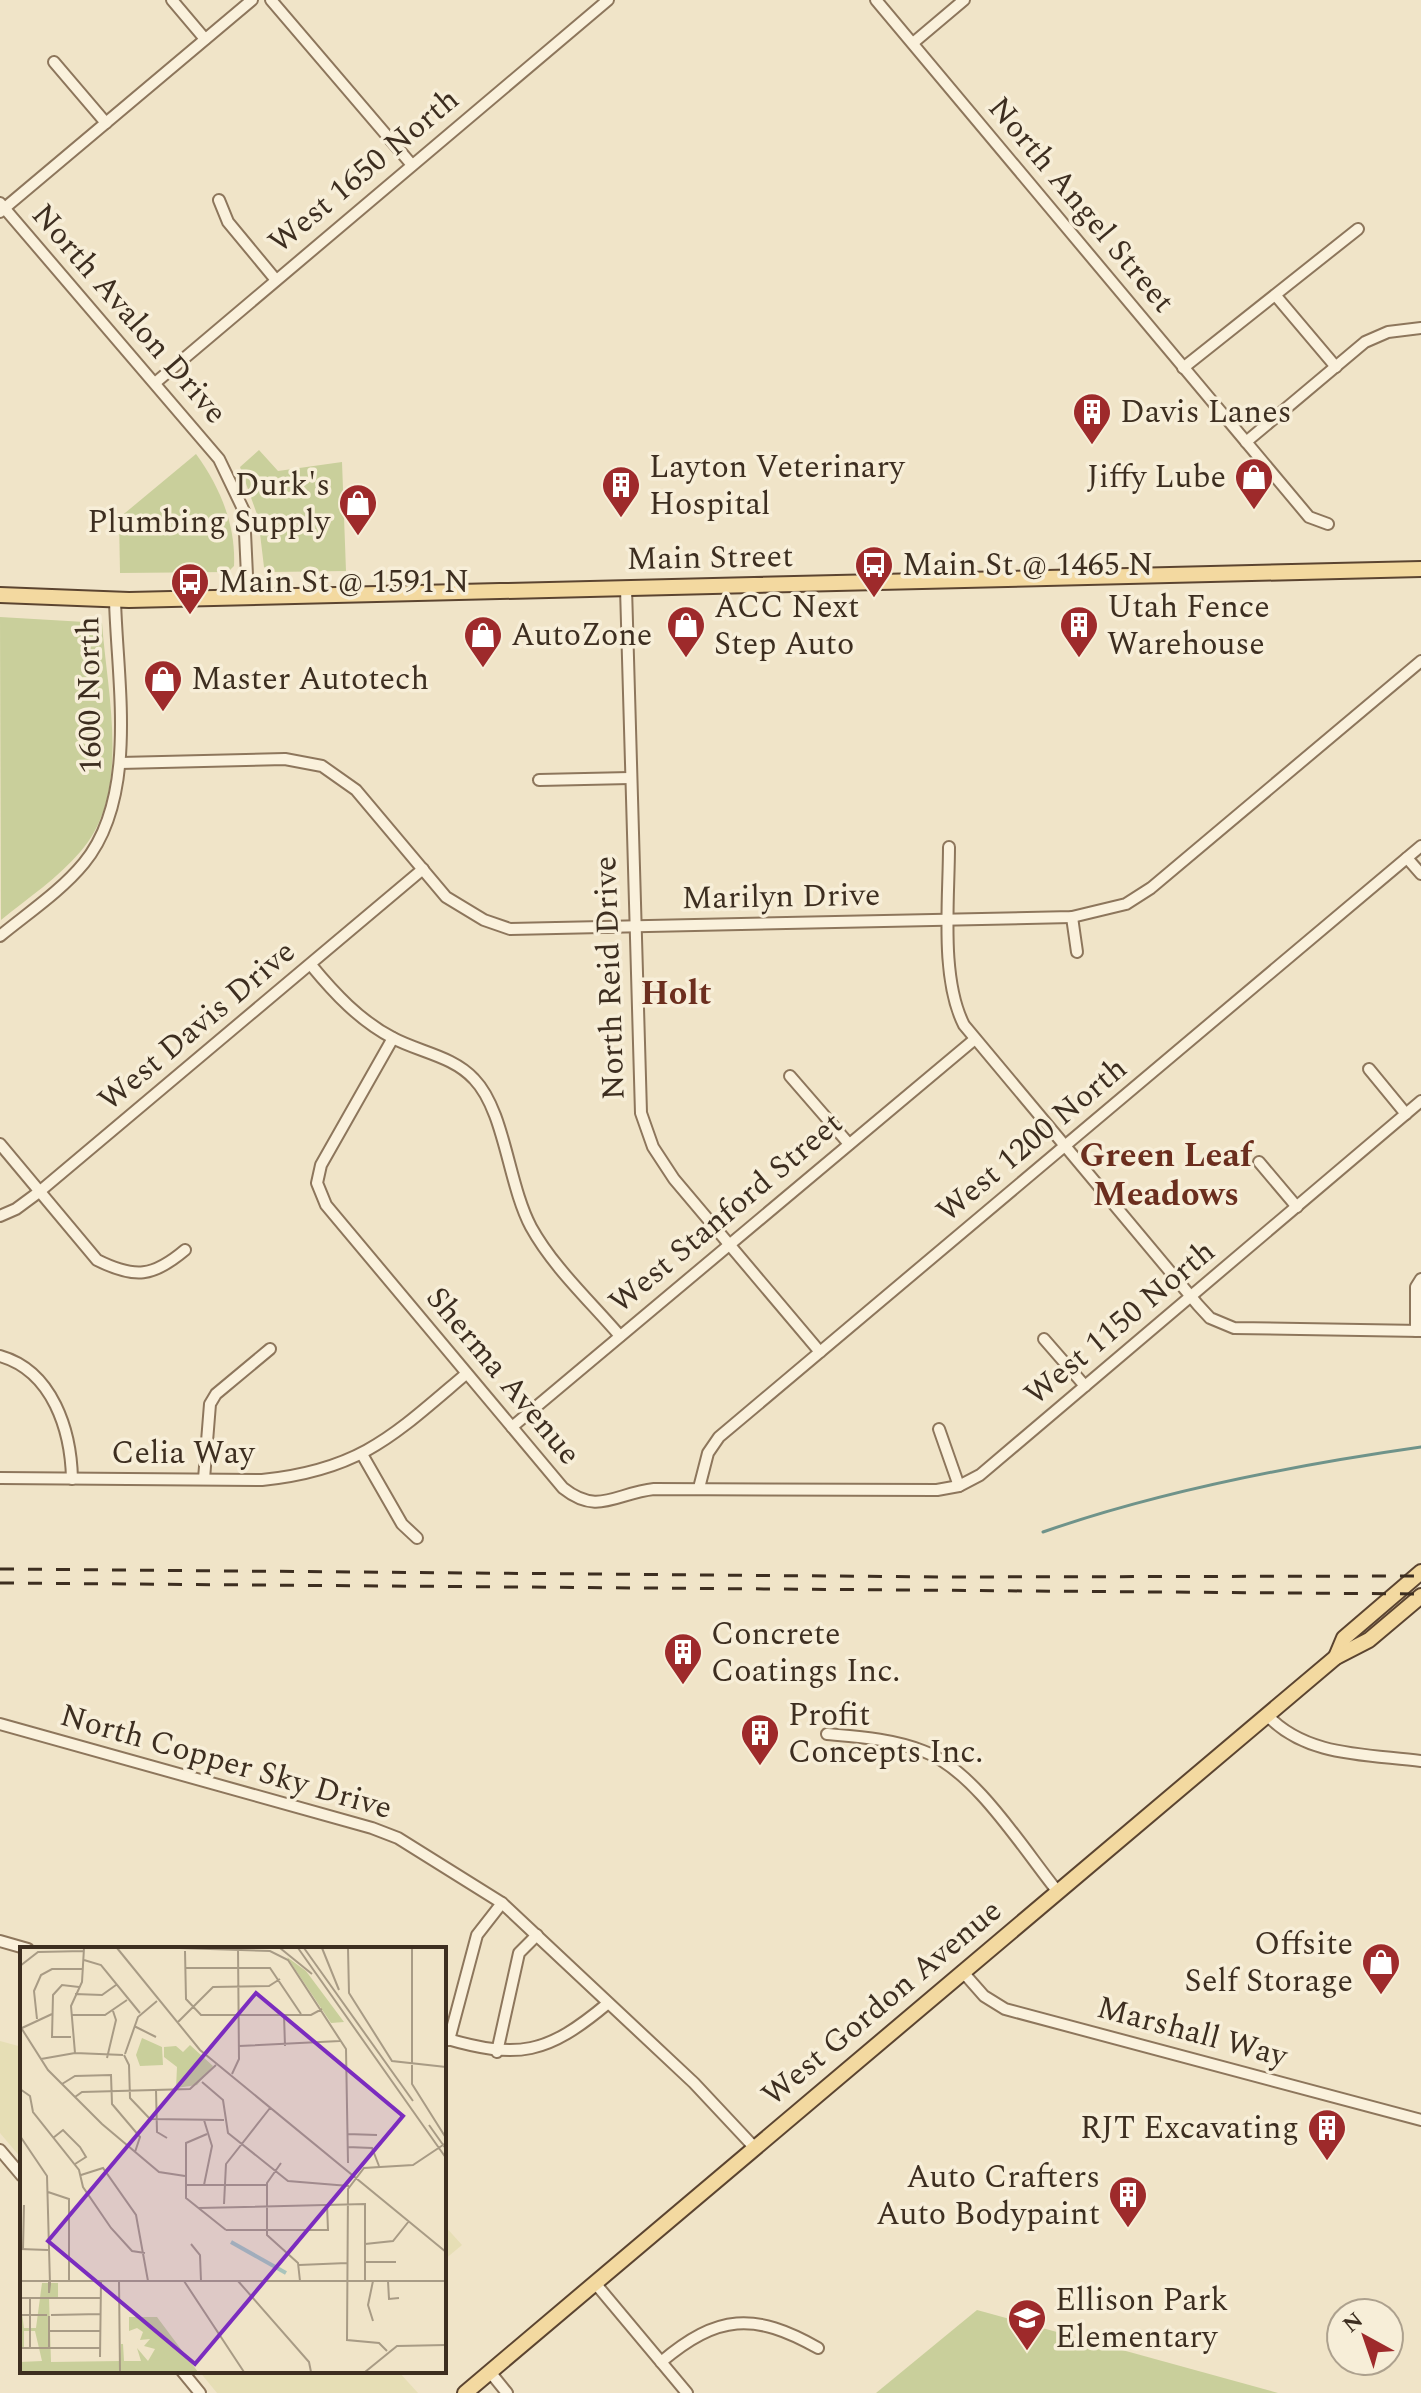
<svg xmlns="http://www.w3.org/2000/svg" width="1421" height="2393" font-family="Spectral,serif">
	<rect width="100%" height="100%" fill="#f0e4c8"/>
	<g fill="#e6deb5">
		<path d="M0,2041L22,2047V2159L0,2133Z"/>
		<path d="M444,2225L462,2245L444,2260Z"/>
		<path d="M199,2371H398L418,2393H217Z"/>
	</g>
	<g fill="#c9cf9b">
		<path d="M259,450L278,471L342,462L346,571L271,572L264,567L258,517L240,467Z"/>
		<path d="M196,454C220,487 236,525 234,566L228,572L120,573L119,518Z"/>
		<path d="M0,617L102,623C107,694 132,792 81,851C58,878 28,898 1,920Z"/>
		<path d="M977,2310L1278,2393H876Z"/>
	</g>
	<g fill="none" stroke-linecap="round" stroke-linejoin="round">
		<path stroke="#6f938a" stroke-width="3" d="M1043,1532C1163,1490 1295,1465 1421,1447"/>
		<g stroke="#8d765c" stroke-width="14">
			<g id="minor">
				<path d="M172,0L205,39"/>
				<path d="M271,0L412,165"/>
				<path d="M876,0L1309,517L1328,524"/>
				<path d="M913,43L964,0"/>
				<path d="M54,62L106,123"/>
				<path d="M219,200L228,222L276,280"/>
				<path d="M0,203L219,459L244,511L248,597"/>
				<path d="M0,212L252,0"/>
				<path d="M1276,296L1336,367"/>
				<path d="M1183,368L1358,229"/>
				<path d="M155,383L608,0"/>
				<path d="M1246,442L1365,342L1388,332L1421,328"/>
				<path d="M626,588L641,1113L653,1147L674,1179L820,1352"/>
				<path d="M120,763L285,759L322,766L356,790L446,897L484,920L510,929L1072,917L1126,904L1151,888L1421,661"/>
				<path d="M539,780L630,778"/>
				<path d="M949,847C949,900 940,978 964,1025L1198,1305L1210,1318L1234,1328L1421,1331"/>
				<path d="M1407,858L1421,874"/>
				<path d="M1072,917L1077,952"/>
				<path d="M0,936C28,913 61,891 84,863C139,796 117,681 115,600"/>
				<path d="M311,965C334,993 360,1021 393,1038C419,1052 453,1056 474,1079C505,1111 508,1184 531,1227C553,1267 590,1301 620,1336"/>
				<path d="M393,1038L321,1165L317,1183L326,1205L563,1488C598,1516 616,1493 654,1489L937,1490L959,1486L980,1475L1421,1101"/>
				<path d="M1369,1069L1406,1114"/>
				<path d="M790,1076L849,1144"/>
				<path d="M0,1144L97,1260C135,1279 153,1277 185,1250"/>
				<path d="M1259,1162L1297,1207"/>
				<path d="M0,1216L16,1209L39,1192L423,869"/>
				<path d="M1416,1331V1287L1421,1279"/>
				<path d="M1044,1339L1085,1386"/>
				<path d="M0,1356C53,1371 71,1431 72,1479"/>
				<path d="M512,1427L975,1039"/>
				<path d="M939,1429L959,1486"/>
				<path d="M363,1456L402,1524L417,1538"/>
				<path d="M0,1478L262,1480C361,1470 394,1435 466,1374"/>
				<path d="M204,1479L210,1404L216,1394L270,1349"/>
				<path d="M699,1488L708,1453L719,1437L1421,846"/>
				<path d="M1267,1715C1306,1757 1367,1754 1421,1761"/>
				<path d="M0,1724L372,1828L398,1838L502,1903L694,2083L754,2147"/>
				<path d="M827,1734C860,1737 892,1739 923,1751C975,1770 1023,1849 1058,1892"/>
				<path d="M0,1941L28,1949"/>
				<path d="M962,1971L984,1996L1005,2009L1421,2120"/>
				<path d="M444,2038C519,2060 547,2054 607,2004"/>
				<path d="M449,2040L477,1935L502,1903"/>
				<path d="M497,2052L519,1953L537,1935"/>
				<path d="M0,2150L22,2176"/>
				<path d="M595,2283L687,2393"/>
				<path d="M661,2362C718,2314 754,2312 818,2348"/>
				<path d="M182,2371L200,2393"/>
				<path d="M490,2372L507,2393"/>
			</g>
		</g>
		<g stroke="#5b4430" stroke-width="18">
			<g id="major">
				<path d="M0,595L129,600L1421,569"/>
				<path d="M1336,1657L1344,1638L1421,1572"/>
				<path d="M465,2393L1336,1657L1369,1640L1421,1596"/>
			</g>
		</g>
		<use href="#minor" stroke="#faf1dc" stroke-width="10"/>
		<use href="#major" stroke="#f3d9a0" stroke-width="14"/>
		<g stroke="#3d2e20" stroke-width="3" stroke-dasharray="14 14" stroke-linecap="butt">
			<path d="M0,1569L945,1577L1421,1576"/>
			<path d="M0,1583L1421,1594"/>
		</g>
	</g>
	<defs>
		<g id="building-pin" transform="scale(2)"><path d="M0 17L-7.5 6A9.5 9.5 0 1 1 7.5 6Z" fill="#9e2a2b" stroke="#f7eed8"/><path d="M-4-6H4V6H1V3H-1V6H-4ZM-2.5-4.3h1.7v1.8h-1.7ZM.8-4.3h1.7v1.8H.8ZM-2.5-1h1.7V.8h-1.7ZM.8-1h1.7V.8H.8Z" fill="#fff"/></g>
		<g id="shop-pin" transform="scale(2)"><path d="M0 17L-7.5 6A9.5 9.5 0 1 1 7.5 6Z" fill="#9e2a2b" stroke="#f7eed8"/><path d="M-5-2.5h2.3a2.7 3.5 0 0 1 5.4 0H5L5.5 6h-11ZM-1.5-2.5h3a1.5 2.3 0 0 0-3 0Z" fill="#fff"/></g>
		<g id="bus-pin" transform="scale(2)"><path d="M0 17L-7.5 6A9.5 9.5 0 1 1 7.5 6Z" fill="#9e2a2b" stroke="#f7eed8"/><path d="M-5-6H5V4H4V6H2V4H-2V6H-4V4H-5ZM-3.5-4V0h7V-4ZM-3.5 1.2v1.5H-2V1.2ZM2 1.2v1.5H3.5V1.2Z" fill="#fff"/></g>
		<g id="school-pin" transform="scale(2)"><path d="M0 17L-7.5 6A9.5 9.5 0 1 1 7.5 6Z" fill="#9e2a2b" stroke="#f7eed8"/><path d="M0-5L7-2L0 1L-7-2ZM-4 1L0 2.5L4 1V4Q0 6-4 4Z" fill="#fff"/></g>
	</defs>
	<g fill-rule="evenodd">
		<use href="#building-pin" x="1092" y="412"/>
		<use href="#shop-pin" x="1254" y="477"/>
		<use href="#building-pin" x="621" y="485"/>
		<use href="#shop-pin" x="358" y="503"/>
		<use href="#bus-pin" x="874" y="565"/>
		<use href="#bus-pin" x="190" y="582"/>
		<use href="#shop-pin" x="686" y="625"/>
		<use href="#building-pin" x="1079" y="625"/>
		<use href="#shop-pin" x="483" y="635"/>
		<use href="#shop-pin" x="163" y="679"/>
		<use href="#building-pin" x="683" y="1652"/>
		<use href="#building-pin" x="760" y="1733"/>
		<use href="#shop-pin" x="1381" y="1962"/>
		<use href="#building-pin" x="1327" y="2128"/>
		<use href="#building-pin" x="1128" y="2195"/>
		<use href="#school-pin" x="1027" y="2318"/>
	</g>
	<g text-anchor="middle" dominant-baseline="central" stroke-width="7" stroke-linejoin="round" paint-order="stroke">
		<g font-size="32" fill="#3d2e20" stroke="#f7eed8">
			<text transform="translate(364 171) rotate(-40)">West 1650 North</text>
			<text transform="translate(1081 205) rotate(50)">North Angel Street</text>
			<text transform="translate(129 314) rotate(49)">North Avalon Drive</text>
			<text transform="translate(710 558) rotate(-1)">Main Street</text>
			<text transform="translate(90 695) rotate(-91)">1600 North</text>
			<text transform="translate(781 897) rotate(-1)">Marilyn Drive</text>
			<text transform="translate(610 978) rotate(-92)">North Reid Drive</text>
			<text transform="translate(197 1026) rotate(-40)">West Davis Drive</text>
			<text transform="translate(1032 1140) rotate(-40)">West 1200 North</text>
			<text transform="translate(726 1213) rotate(-40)">West Stanford Street</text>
			<text transform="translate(1120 1323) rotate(-40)">West 1150 North</text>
			<text transform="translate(503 1376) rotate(50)">Sherma Avenue</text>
			<text x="183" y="1453">Celia Way</text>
			<text transform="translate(226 1762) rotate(16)">North Copper Sky Drive</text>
			<text transform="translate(882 2003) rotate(-40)">West Gordon Avenue</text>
			<text transform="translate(1192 2032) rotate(15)">Marshall Way</text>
		</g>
		<g font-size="32" fill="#3d2e20" stroke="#f7eed8" text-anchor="start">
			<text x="1120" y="412">Davis Lanes</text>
			<text x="649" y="467">Layton Veterinary<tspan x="649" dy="37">Hospital</tspan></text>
			<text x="1226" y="477" text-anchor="end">Jiffy Lube</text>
			<text x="330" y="485" text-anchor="end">Durk's<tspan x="330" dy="37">Plumbing Supply</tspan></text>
			<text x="902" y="565">Main St @ 1465 N</text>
			<text x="218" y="582">Main St @ 1591 N</text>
			<text x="714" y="607">ACC Next<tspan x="714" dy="37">Step Auto</tspan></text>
			<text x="1107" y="607">Utah Fence<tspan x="1107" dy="37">Warehouse</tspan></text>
			<text x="511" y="635">AutoZone</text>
			<text x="191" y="679">Master Autotech</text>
			<text x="711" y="1634">Concrete<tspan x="711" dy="37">Coatings Inc.</tspan></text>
			<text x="788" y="1715">Profit<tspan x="788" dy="37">Concepts Inc.</tspan></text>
			<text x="1353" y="1944" text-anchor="end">Offsite<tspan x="1353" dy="37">Self Storage</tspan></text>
			<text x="1299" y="2128" text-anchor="end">RJT Excavating</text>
			<text x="1100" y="2177" text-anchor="end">Auto Crafters<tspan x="1100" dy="37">Auto Bodypaint</tspan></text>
			<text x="1055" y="2300">Ellison Park<tspan x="1055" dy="37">Elementary</tspan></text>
		</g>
		<g font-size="34" font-weight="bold" fill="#6b2e1e" stroke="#f7eed8">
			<text x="676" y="994">Holt</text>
			<text x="1166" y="1156">Green Leaf<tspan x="1166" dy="39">Meadows</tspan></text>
		</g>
	</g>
	<g transform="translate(20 1947)">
		<rect width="426" height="426" fill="#f0e4c8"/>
		<path d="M267,10L286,24L324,75L311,76ZM122,91L142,100L143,118L120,119L116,108ZM170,98L193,119L177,138L156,141L157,120L144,110V100L156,99L163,105ZM22,336H38V350H29L31,415L100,414L101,397H103L104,414H121L117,401L128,414L135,402L124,399L130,392L120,393L123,385L117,381L109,384V370H137L178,425H0V415L22,414L15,384H4V400H0V352L4,381H16Z" fill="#c9cf9b"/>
		<path fill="none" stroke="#a9c4bc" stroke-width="4" d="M211,295L266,326"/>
		<path fill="none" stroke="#a89b85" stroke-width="2" d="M97,1L180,103L426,305M159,1L250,4L268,13L326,102L328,216M260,1L292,27M278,1L426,211M284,1L393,154M302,1L319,43M328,1L329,46L372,114L426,120M392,1V137L426,191M165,4L166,52L181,68H291L302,62M64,13L81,18L120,66M0,19L18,5L64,4M165,21H250L281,67M55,47L82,48L96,38M51,68H85L107,53M264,68L265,99M17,72L14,44L21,28L32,22H63M157,76L193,40L249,39L260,32M0,79L28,123L82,177L139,225L165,229M114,79L136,90M2,81L32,67M51,90H32L33,48L42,38L59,40M219,99L320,94M55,106L51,59L62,35L64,1M55,106L103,108M105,107L118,70L137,54M104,108L109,118L110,151L130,172L204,173M87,111L96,73L93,64M21,112L55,106M212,127L219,112L218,1M182,135L203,153L208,186L268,234L329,239M42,137L55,129L91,128L92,157L120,190L115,205M0,142L10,149L13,165L59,223L63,240L91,281L112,304L125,306M136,143L137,185L147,191M55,150L62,145L170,142L196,118M409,178L426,202M187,187L166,196V251L206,283M327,187L357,188M0,189L27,229L30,337L29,346V335M33,191L43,183L60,200L66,210L55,217M327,200L352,201L359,219M261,216L247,236V288L278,316L280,334M61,228L83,221L116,268L128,334M165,238H247M184,238L192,199L184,173M28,245L49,252V334M204,257L206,217L250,161M179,261L345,257V334M206,283H308L307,257M171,297L180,308L181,334M345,297L373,294L389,274M0,302L28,303M3,302L4,258M346,315H376M279,318L327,316M0,334H426M99,334L100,425M164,334L224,425M218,334L289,415L291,425M368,334L369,352L379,351M0,351H81M10,351V401M0,368H27M31,368L81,367M353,374L348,358L353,334M29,384H80M0,401H80M29,401V369M367,404L359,396L327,393L328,242L344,221L393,218L426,196M80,410L81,334M345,425L377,399L426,398"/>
		<path fill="#7b2cbf" fill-opacity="0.15" stroke="#7b2cbf" stroke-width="4" d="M236,46L383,169L175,417L28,294Z"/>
		<rect width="426" height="426" fill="none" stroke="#3d2e20" stroke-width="4"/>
	</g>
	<g transform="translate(1365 2337) rotate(320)"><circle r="38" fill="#f7eed8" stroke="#ada18e" stroke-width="2"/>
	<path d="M0-6L14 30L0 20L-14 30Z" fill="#9e2a2b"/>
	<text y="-12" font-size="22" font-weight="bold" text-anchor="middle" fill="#3d2e20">N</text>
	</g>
</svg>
